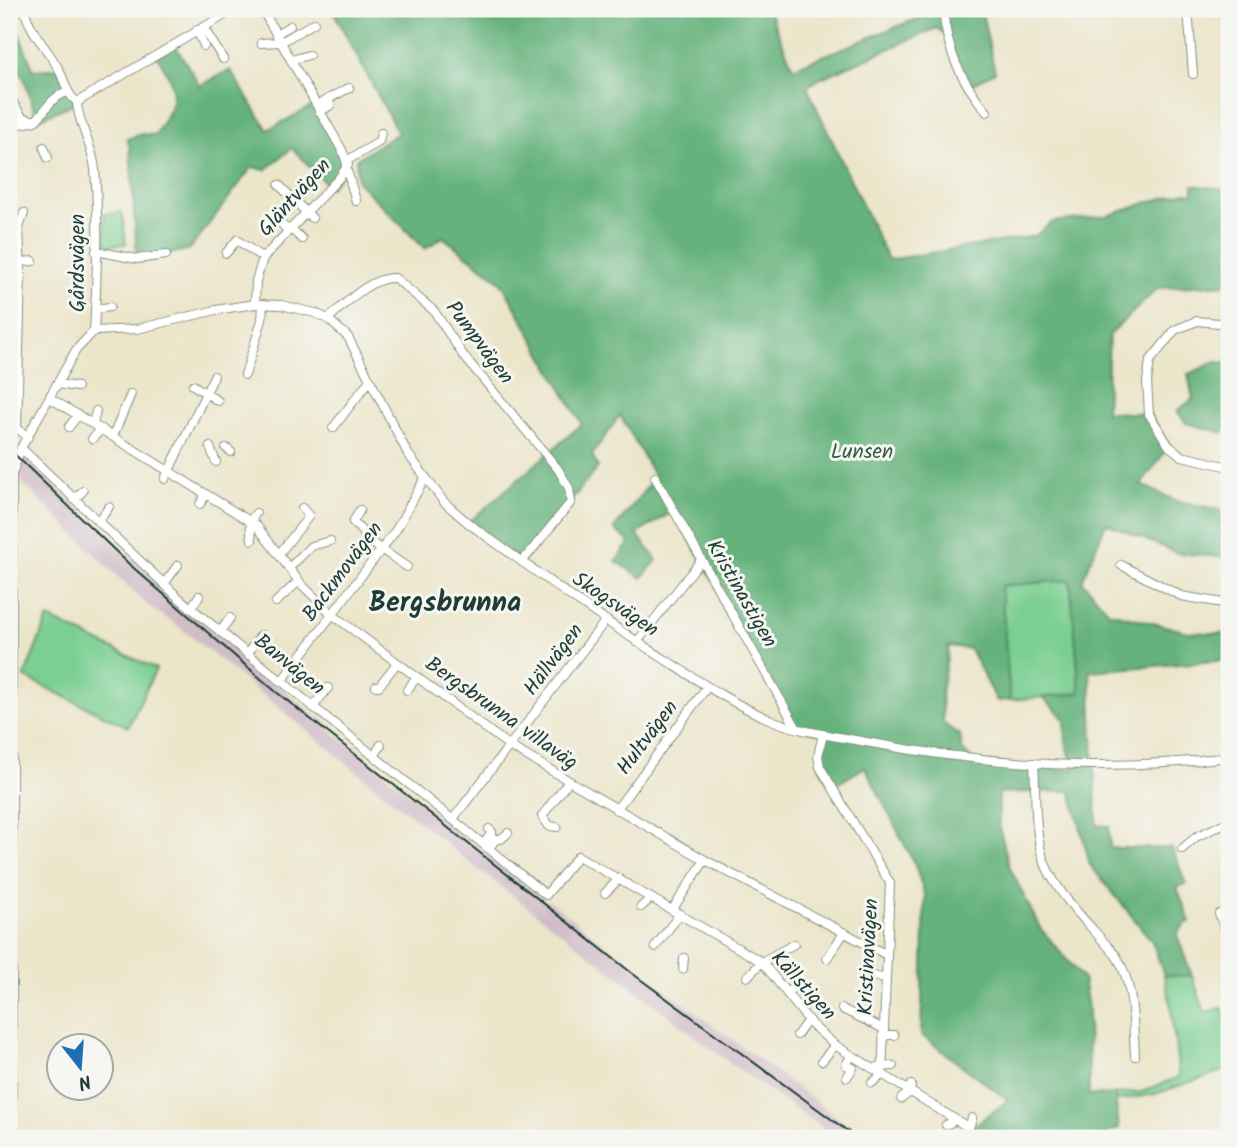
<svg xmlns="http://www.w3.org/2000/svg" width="1238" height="1147" font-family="Kalam,sans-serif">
	<rect width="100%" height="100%" fill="#f6f6f2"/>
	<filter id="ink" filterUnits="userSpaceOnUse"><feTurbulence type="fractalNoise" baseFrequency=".0143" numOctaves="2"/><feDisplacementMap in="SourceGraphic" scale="14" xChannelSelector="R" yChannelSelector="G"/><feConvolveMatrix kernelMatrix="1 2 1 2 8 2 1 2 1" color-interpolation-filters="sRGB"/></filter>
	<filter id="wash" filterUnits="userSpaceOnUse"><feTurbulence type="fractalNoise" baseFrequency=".00686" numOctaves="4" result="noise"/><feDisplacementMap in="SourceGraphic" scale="28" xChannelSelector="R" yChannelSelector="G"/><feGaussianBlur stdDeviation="1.57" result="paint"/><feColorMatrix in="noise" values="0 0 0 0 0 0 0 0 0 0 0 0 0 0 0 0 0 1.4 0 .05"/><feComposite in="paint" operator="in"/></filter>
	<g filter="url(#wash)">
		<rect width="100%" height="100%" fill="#ebe5c9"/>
		<path fill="#d1bdc8" d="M23,455L181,605L318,719L320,717L330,725L328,728L546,902L548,900L637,969L865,1138H837L738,1069L460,855L178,626L148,606L17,478V470Z"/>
		<g fill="#7ccf92" stroke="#4e8663" stroke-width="2">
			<path d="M122,212L126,244L106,246L104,214Z"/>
			<path d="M1071,580L1080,694L1010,700L1001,586Z"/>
			<path d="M48,618L156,669L128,727L24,677Z"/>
			<path d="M1164,975L1192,976L1205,1012L1222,1008L1229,1025V1069L1155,1094L1115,1101V1094L1141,1092L1179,1077L1170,1000Z"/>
		</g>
		<g fill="#65b27c" stroke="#427858" stroke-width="2" fill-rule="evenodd">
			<path d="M9,9H11C15,31 27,49 33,70L58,68L77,102L37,120L24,78L9,57Z"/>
			<path d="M332,9H768L793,68L941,9H981L995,72L967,87L946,36L937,28L821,78L807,87L888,260L1035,236L1052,222L1107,216L1152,201L1186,192L1193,193V185L1229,190V284L1158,288L1109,335L1106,412L1149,414L1169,446L1141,485L1177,501L1229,511V558L1177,553L1106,523L1082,581L1109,612L1189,632L1229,634V660L1090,671L1097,825L1109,826L1110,848H1172L1186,884L1177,887L1190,922L1185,924L1177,935L1192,976L1164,975L1152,941L1090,865L1071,791L999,793V826L1009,866L1040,928L1083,979L1088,1008L1089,1095L1115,1094L1119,1128L1108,1132V1138H958L1008,1100L921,1035L925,896L915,865L865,767L832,787L820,767L823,734L796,727L674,511L637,534L657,560L642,578L616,561L630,542L614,529L655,477L620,415L592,455L598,467L522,562L468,523L582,424L501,282L443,237L425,249L357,181L356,159L398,133ZM1070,580L1080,693L1043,697L1065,719L1066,742L1074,769H1035L976,764L962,749L960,735L943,723L941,692L949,646L970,649L997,701L1010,700L1001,586Z"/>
			<path d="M174,43L200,86L230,70L268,130L316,104L348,165L330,188L292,148L265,170L252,167L190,249L149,259H137L130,148L127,139L142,134L155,135C178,98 179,91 156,54Z"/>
			<path d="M1216,362L1229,363V427L1223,433L1186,423L1177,411L1193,399L1188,374Z"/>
		</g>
	</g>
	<g filter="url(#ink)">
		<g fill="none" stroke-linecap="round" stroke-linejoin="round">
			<g stroke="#85917e" stroke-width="10">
				<g id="minor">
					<path d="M24,9C30,32 47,48 58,68C65,80 66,94 77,102"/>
					<path d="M943,9C947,52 960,79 987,112"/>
					<path d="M1188,9L1193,74"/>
					<path d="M265,15L274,9"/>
					<path d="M203,27L223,59"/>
					<path d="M197,30L204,46"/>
					<path d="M276,34L290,26"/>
					<path d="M261,43L281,42L314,23"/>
					<path d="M291,60L309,55"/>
					<path d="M9,96L22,117L35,121C47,110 50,97 68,92"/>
					<path d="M77,102L235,9"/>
					<path d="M317,105L349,88"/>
					<path d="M320,112L331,105"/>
					<path d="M9,126L32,122"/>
					<path d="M44,147L48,158"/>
					<path d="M346,161L379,142L381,133"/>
					<path d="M346,167L356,201"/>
					<path d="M279,185L312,218"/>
					<path d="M279,221L288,231"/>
					<path d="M290,228L302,239"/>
					<path d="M96,251L137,259L166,255"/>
					<path d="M226,253L237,240L263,258"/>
					<path d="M21,262L33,261"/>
					<path d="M9,273H21"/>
					<path d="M255,304L256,281L263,258L339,178L348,165L342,150L262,9"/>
					<path d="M96,309L110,307"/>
					<path d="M328,319C345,304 371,276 395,278L434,311L463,355L558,469L569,488L571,502L522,562"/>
					<path d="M1229,324L1197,321L1175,330L1150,361L1147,381L1149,414L1169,446L1182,456L1229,467"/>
					<path d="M94,331L137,329L216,310L255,304L281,305L315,313L328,319L348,337L408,454L444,502L468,523C535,571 602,620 672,664C703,684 735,705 769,719C799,732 834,736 866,742C985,765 1109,772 1229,757"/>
					<path d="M245,375L262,320L263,304"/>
					<path d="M58,384L77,387"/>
					<path d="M193,385L218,401"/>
					<path d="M50,398L256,525L301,584L333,615L511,747L705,860L887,955"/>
					<path d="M9,422L28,437"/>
					<path d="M93,424L96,411"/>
					<path d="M69,427L78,415"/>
					<path d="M17,428L21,273L19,228L24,213"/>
					<path d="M333,428L370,380"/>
					<path d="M113,436L131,394"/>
					<path d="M92,439L102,429"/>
					<path d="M210,447L216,462"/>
					<path d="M21,448L180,599L546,895L578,856L762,962L812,1025L835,1045L969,1128L972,1118"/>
					<path d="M226,448L231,452"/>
					<path d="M655,477L796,727"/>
					<path d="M165,479L214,376"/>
					<path d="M74,499L83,491"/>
					<path d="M200,504L206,494"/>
					<path d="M360,510L353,522L375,545L407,567"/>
					<path d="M98,522L109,507"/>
					<path d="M252,540L250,521L256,513"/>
					<path d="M279,554L309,516L302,508"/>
					<path d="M1121,565L1181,596L1229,604"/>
					<path d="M289,568L311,546L330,541"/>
					<path d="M164,584L178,565"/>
					<path d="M276,602L299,581"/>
					<path d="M191,608L199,596"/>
					<path d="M220,632L230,618"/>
					<path d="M637,642L701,560"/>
					<path d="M247,654L261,635"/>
					<path d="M281,682L396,530L425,478"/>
					<path d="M376,686H379L397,663"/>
					<path d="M407,690L417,677"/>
					<path d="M313,707L328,688"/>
					<path d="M823,734L818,756L820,767L890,883L882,1075L872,1083"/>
					<path d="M374,756L381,745"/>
					<path d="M1034,763C1036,792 1034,822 1041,851C1050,890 1092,926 1117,957C1134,985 1133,1023 1135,1056"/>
					<path d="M616,810L707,687"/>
					<path d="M453,819L606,620"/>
					<path d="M557,827L549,826L542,816L568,782"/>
					<path d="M484,844L492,832L489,829"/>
					<path d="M489,848L496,839H501L508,833"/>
					<path d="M1182,849L1196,837L1229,821"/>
					<path d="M605,893L619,879"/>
					<path d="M641,907L651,898"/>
					<path d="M672,910L705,860"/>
					<path d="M1229,911L1219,914L1229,940"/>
					<path d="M655,947L680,914"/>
					<path d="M827,958L844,933"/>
					<path d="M683,969L684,958"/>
					<path d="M873,976L886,979"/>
					<path d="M747,977L762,962L794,944"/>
					<path d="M787,994L797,982"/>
					<path d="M842,1009L884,1029"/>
					<path d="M797,1035L808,1020"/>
					<path d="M883,1035H894"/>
					<path d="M822,1061L835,1045"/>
					<path d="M878,1067L893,1066"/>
					<path d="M847,1077L853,1068L846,1065L851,1056"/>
					<path d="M901,1099L910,1092L911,1085"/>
					<path d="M946,1125L956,1120"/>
					<path d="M12,1138V474L21,448L76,350L94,331C97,281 99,220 95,169C93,146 78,125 77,102"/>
				</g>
			</g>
			<use href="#minor" stroke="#fff" stroke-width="8"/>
			<path stroke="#1f3d34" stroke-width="2" d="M9,449L129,564L275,691L633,974L857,1138"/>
		</g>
	</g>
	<g text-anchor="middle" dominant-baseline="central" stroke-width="6" stroke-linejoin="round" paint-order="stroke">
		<g font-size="21" fill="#1f3d34" stroke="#f6f6f2">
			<text transform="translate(295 198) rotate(-48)">Gläntvägen</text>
			<text transform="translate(78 263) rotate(-90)">Gårdsvägen</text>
			<text transform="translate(479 343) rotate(53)">Pumpvägen</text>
			<text transform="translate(343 572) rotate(-53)">Backmovägen</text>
			<text transform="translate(741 594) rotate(60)">Kristinastigen</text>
			<text transform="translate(615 605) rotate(34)">Skogsvägen</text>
			<text transform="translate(554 660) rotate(-53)">Hällvägen</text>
			<text transform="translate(289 665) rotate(39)">Banvägen</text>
			<text transform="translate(501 714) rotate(35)">Bergsbrunna villaväg</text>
			<text transform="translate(648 738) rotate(-53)">Hultvägen</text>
			<text transform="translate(869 957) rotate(-87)">Kristinavägen</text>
			<text transform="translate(803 986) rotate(48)">Källstigen</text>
		</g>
		<g font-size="21" fill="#325a47" stroke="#f6f6f2">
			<text x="862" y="452">Lunsen</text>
		</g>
		<g font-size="28" font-weight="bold" fill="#1f3d34" stroke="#f6f6f2">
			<text x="445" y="603">Bergsbrunna</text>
		</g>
	</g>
	<rect width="1238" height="1147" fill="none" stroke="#f6f6f2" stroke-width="35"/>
	<g transform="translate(80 1067) rotate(163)"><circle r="33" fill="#f6f6f2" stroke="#a0aca6" stroke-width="2"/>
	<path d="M0-5L12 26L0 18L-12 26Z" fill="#1f6fb2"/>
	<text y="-10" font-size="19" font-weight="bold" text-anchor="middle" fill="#1f3d34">N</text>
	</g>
</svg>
